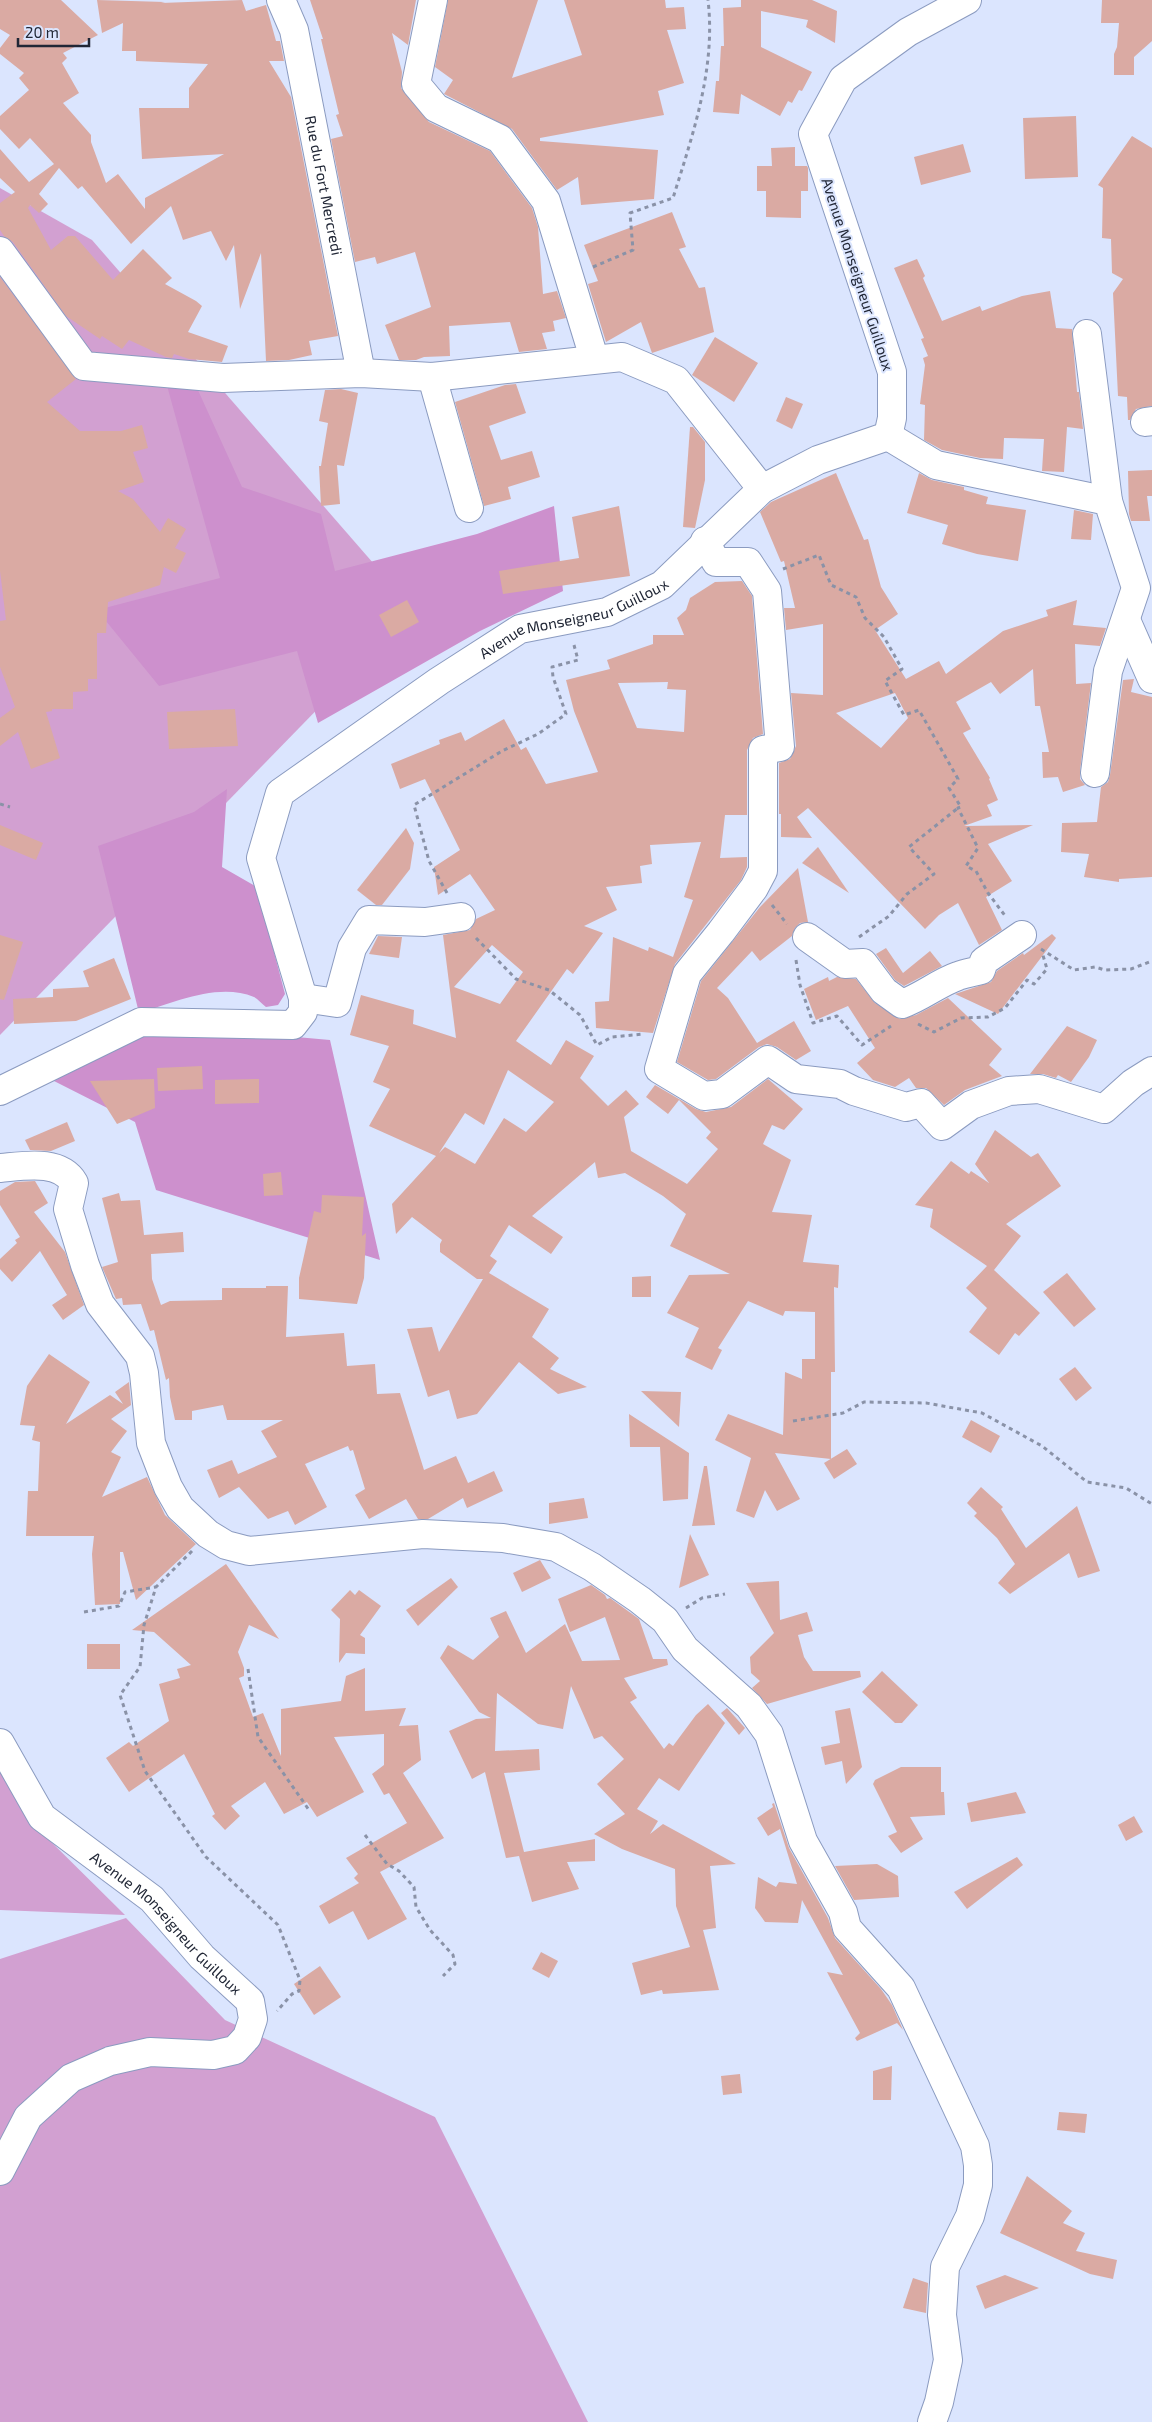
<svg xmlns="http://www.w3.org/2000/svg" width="1152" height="2422" font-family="'Exo 2',sans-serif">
	<rect width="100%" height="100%" fill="#dbe5fe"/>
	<g fill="#d2a0d1">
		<path d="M0,188L92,240L414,610L0,1035Z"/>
		<path d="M0,1767L25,1816L125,1915L0,1910Z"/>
		<path d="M126,1918L225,2020L435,2117L588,2422H0V1959Z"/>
	</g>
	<g fill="#cd90cd">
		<path d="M192,377L242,487L321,514L335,571L477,534L554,506L563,591L480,631L318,723L297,651L159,686L97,610L220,578L166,382Z"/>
		<path d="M227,789L222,867L257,887L285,994L278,1005L266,1007C262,1004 258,999 254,997C218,982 173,1003 139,1013L98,846L194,812Z"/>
		<path d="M140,1030L230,1031L330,1040L380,1260L156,1190L135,1122L54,1081Z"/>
	</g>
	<g fill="#daaaa3" fill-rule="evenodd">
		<path d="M0,0H61L98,35L63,53L67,58L62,63L79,93L63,103L91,135V142L106,183L118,174L145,209V198L224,154L142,159L139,108H189V88L208,64L136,61V51H122L123,23L102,33L97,0L165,2L161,3L242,0L246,11L266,5L276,41H280L284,61H269L291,97L338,336L309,341L312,355L289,360L266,361L261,253L240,309L234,245L226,261L211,231L183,240L171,206L131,244L82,186L78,189L59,168L39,194L48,204L39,213L30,205L28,208L51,250L68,236H75L113,280L143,249L172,278L165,284L196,301L202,306L188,332L228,346L222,362L189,359L174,354L172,358L166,357L129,340L122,349L102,336L100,339L66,316L13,242L4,236L0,230V203L15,192L0,178V149L29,182L54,164L30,138L19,149L0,129V116L29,90L19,78L24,73L0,54V48L10,35L0,29Z"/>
		<path d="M310,0H416L408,45L392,33L402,72L401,88L429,122L490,151L532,208L538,227L543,294L557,291L566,318L553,321L555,331L542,333L547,349L519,352L510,322L449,326L450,356L424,357L416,360H399L385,325L431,307L415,252L377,264L375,257L355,262L331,139L343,136L336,115L339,114L321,39H323Z"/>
		<path d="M448,0H538L512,78L582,55L564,0H665L666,8L684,7L686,29L667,30L684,83L658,91L664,115L540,138V141L658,150L654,199L581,205L578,177L557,190L512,129L446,95L444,94L453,80L435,67Z"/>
		<path d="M741,0H812L837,11L835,43L806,27L808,20L761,11V47L812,72L802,91L799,90L792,103L788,101L780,116L741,94L739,114L713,112L716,81H719L721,46H724L723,8L741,7Z"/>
		<path d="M1102,0H1152V41L1134,57V75H1114V54L1117,47L1119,23H1101Z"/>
		<path d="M1076,116L1078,177L1025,179L1023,118Z"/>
		<path d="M1132,136L1152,148V406L1136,409L1130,420H1128L1127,397L1118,396L1113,293L1123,279L1112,273L1111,239L1102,238L1103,188L1098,185Z"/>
		<path d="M963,144L971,172L921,185L914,157Z"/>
		<path d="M795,147V166H807L808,168V191H801V218L766,217V191H757V166H772L771,148Z"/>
		<path d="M672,212L686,247L679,249L699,288L705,287L714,332L652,353L641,322L606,342L588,284L598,281L584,245Z"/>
		<path d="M917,259L925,276L923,278L942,321L980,306L982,311L1022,296L1050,291L1056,328L1072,329L1077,392H1079L1083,429L1067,427L1064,472L1042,471L1044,439L1004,438L1003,459L980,458L942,450L924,440L925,405L920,404L925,365L923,358L928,356L921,339L924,338L894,268Z"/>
		<path d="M0,277L76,379L47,402L80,431H121L142,425L148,448L133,452L144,482L118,491L133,499L160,532L168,518L186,529L175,548L186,553L176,573L164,567L160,585L108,602L106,633H97V679H88V691L73,692V709H52V711L46,712L60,758L31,769L18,732L0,746V718L15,707L0,667V621L6,620L0,571Z"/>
		<path d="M715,337L758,363L734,402L692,375Z"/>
		<path d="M516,384L526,413L489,426L501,460L532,451L540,477L508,487L511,499L484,506L455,402L505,385Z"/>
		<path d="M341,389L358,393L344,466L337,465L340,504L321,506L319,466H321L328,423L319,421L325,390Z"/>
		<path d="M786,397L803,404L792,429L776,421Z"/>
		<path d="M690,427H693L705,442V480L695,528L683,527Z"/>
		<path d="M1152,470V496H1147L1150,521H1131L1129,514L1128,471Z"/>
		<path d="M836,473L864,540L868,539L881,587L898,614L875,630L906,679L939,661L946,674L1003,631L1048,616L1046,610L1077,600L1073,625L1106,628L1100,646L1075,644L1076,684L1091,683L1080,771V779L1085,785L1063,792L1058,777L1043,778L1042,752H1049L1040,706H1035L1033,669L1000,694L991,682L956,702L971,729L963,733L990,778L989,779L998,800L987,805L992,816L964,826L1033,825L988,844L1012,881L986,897L1002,930L979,945L958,903L939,915L925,929L808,808L797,817L812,838L781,837V814H779V763L790,759L796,746L791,693L823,695V624L786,630L784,608H795L784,561L781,562L760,512L771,502ZM895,693L908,718L881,748L836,713Z"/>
		<path d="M919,473L932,480L964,487V490L988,497L986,504L1026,510L1018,561L977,554L942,544L948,525L907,513Z"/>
		<path d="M619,506L630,576L503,594L499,571L579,558L572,517Z"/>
		<path d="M1074,510L1093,514L1091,540L1071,539Z"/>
		<path d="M742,581L752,596L763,734L753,738L747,750V815H725L720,858L747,857V867L741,880L675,964L653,1033L596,1028L595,1002L609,1001L613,937L648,951L649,947L673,957L693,900L684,897L701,842L650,845L652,864L640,866L642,883L606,887L617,910L584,926L603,933L573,974L567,969L516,1041L551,1065L566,1040L594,1056L580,1078L608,1106L626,1090L639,1104L624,1117L631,1151L687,1184L718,1149L706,1138L711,1132L679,1100L668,1114L646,1097L655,1085L696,1109L706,1112L731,1107L768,1079L803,1109L784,1130L772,1125L763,1144L791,1160L772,1212L812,1215L803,1262L839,1265L838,1288L834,1287L835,1372H831V1459L775,1453L800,1499L777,1511L765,1490L754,1518L736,1511L751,1458L715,1440L728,1414L783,1435L785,1372L802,1379V1359H815V1312L785,1311L783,1316L748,1301L718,1348L722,1350L712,1370L685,1357L699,1328L667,1313L689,1275L730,1274L670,1246L686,1214L663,1196L625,1173L598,1178L595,1162L532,1216L563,1237L551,1254L509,1225L490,1256L497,1261L489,1273L549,1309L532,1337L559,1358L550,1369L587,1387L558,1394L519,1362L477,1414L457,1419L449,1390L428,1397L407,1329L432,1327L439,1352L483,1279H477L440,1252V1244L442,1240L412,1217L396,1234L392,1204L436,1156L369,1126L390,1089L373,1082L389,1046L350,1035L361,995L414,1010L413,1024L456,1038L443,935L470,930L476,919L495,910L470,874L438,895L434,867L460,850L425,779L400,789L391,764L440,744L439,740L461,732L465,741L504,719L521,750L526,747L546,784L598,772L574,711L566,680L610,669L607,660L653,644V635H684L677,618L686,610L690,598L715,582ZM668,682L667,689L686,690L684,732L637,728L618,683ZM492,945L523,972L500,1004L454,987ZM508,1070L554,1102L526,1132L504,1118L475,1164L445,1147L439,1153L465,1113L484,1125Z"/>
		<path d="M407,600L419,622L391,637L379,615Z"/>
		<path d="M1134,679L1131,692L1152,697V877L1119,879V882L1084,877L1089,854L1061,852L1062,823L1097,822L1101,787L1108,782L1110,775L1123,680Z"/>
		<path d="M235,709L238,746L169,749L167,712Z"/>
		<path d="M0,825L43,843L36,860L0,845Z"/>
		<path d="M406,828L414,843L410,869L382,905H376L357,890Z"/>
		<path d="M818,847L849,893L802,863Z"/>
		<path d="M798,868L808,922L800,923L795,928L792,936L760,961L752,951L717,988L728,998L757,1043L794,1021L811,1051L796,1060L777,1047L767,1044L759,1047L716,1079L708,1080L677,1062L701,981L760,907Z"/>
		<path d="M1052,934L1056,938L998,1014L955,994L991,982L997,971L1023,953L1024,955Z"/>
		<path d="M0,935L23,942L4,1000L0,999Z"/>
		<path d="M378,936L402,937L399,958L369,954Z"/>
		<path d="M886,948L903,973L930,951L942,966L904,986L895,980L876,954Z"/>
		<path d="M114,958L131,999L76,1021L14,1024L13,999L53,997V989L89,987L83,971Z"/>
		<path d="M828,977L829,981L837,977L856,979L875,1003L900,1019L916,1015L948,998L1002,1049L989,1065L1002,1076L965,1090L944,1105L926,1088H916L909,1078L895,1087L873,1080L857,1063L875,1048L848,1006L816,1020L804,989Z"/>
		<path d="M1067,1026L1097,1040L1089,1057L1071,1082L1058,1075L1056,1078L1043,1074H1030Z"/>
		<path d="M202,1066L203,1089L158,1091L157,1068Z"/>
		<path d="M154,1079L155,1108L117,1124L90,1081Z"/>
		<path d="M259,1079V1103L215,1104V1080Z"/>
		<path d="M67,1122L75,1141L51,1151L30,1150L25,1140Z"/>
		<path d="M995,1130L1031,1157L1038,1153L1061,1186L1006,1224L1021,1236L994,1270L1040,1313L1019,1336L1015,1333L999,1355L969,1332L987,1308L966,1288L987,1266L930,1227L933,1209L915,1205L951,1161L969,1174L971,1171L989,1183L975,1164Z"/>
		<path d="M281,1172L283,1195L264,1196L263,1174Z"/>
		<path d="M35,1181L48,1203L34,1212L65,1252L84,1305L63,1320L52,1305L67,1295L40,1251L12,1282L0,1269V1259L17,1243L15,1240L20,1237L0,1205V1191L15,1182Z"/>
		<path d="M119,1193L121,1201L140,1200L144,1235L183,1232L184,1252L151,1254L152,1279L161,1305L170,1301L222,1300V1288H266V1286H288L286,1337L344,1333L347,1366L375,1364L377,1394L400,1393L424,1470L456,1456L468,1483L494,1471L503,1491L467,1508L463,1498L428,1519H418L406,1499L369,1519L355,1495L365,1489L353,1450L350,1451L348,1446L305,1464L327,1507L295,1525L288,1511L268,1519L239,1487L219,1498L207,1470L232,1460L238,1474L277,1457L261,1431L283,1420H227L223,1405L192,1411V1420H175L170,1397L169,1378L166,1380L154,1330L150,1331L141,1304L123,1305L122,1298L116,1299L102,1267L118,1262L102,1198Z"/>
		<path d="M322,1195L364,1197L362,1236L366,1233L364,1278L357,1304L299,1299V1278L314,1211L321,1213Z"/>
		<path d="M1067,1273L1096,1309L1074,1327L1043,1292Z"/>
		<path d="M651,1276V1297H632V1277Z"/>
		<path d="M49,1354L90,1382L66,1424L110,1395L123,1404L115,1392L129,1382L131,1405L111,1419L127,1431L111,1452L121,1457L102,1497L147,1477L165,1515L196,1544L136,1600L123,1552H120V1604L95,1605L92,1554L94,1536H26L28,1491H38L40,1442L32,1440L35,1426L20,1425L27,1386Z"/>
		<path d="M1075,1367L1092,1388L1076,1401L1059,1379Z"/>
		<path d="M641,1391L681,1392L679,1427Z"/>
		<path d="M629,1414L689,1453L688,1499L663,1501L660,1447H630Z"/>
		<path d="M971,1420L1000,1436L991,1453L962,1437Z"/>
		<path d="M847,1449L857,1464L834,1479L824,1463Z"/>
		<path d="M704,1466H707L715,1525L692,1526Z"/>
		<path d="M981,1487L1003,1507L1001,1509L1026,1548L1077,1506L1100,1571L1078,1578L1069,1553L1010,1594L998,1583L1015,1564L997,1538L974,1516L977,1513L967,1503Z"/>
		<path d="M584,1498L588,1518L549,1524V1503Z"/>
		<path d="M690,1534L709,1575L679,1588Z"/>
		<path d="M540,1560L551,1578L522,1592L513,1573Z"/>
		<path d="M226,1564L279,1639L249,1625L238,1652L244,1668V1676L239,1678L253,1717L263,1713L281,1756V1709L341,1701L346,1676L365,1668V1711L406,1708L399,1726L418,1725L421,1760L403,1773L444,1838L380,1872L407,1919L368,1940L353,1911L329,1924L319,1906L359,1883L354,1878L358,1874L346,1858L407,1823L389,1793L384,1795L372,1774L384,1765V1734L334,1737L364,1792L317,1817L307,1802L284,1814L265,1782L231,1806L240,1816L225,1830L212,1816L215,1814L184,1754L129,1792L106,1758L129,1742L133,1746L169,1721L159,1684L180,1678L177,1669L191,1665L154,1632L132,1630Z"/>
		<path d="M451,1578L458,1587L418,1626L406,1610Z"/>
		<path d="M779,1581L780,1620L807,1612L813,1631L798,1635L804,1657L813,1671H860L861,1677L767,1704L752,1688L760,1681L751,1673L750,1657L774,1633L746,1583Z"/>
		<path d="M591,1585L605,1595L607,1599L610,1598L639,1619L653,1659H667L668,1665L624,1678L637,1698L630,1702L664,1749L669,1743L673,1746L696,1715L708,1704L725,1723L679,1791L659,1778L637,1809L658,1821L650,1834L663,1824L736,1864L710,1866L716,1928L703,1930L719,1990L663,1994L662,1990L641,1995L632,1963L690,1947L676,1906L675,1869L622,1849L594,1834L625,1814L597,1784L624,1759L602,1736L594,1739L571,1686L563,1729L538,1724L497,1693L495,1751L539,1749L540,1770L504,1773L524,1852L595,1839V1861L567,1862L579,1889L532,1902L519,1856L506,1858L485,1772L472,1779L449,1731L476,1719L491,1718L479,1712L440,1658L448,1645L473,1660L499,1637L490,1618L506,1611L526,1653L565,1624L582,1661L620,1660L605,1617L570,1632L558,1599Z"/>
		<path d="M350,1590L355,1595L359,1590L381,1606L360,1635L365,1638V1654L346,1653L339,1663L340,1619L331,1610Z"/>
		<rect x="87" y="1644" width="33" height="25"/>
		<path d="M882,1671L918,1705L902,1723H895L862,1692Z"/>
		<path d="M727,1708L745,1728L739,1735L721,1713Z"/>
		<path d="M850,1708L862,1767L846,1784L842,1761L825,1765L821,1747L840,1743L835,1711Z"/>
		<path d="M901,1767H941V1792H944L945,1815L910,1817L923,1839L901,1853L888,1836L897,1832L873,1784L875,1780Z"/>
		<path d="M1016,1792L1026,1813L971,1822L967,1803Z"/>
		<path d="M774,1803L789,1848L828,1918L835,1938L881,1989L892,2005L903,2030L897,2023L857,2041L855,2038L860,2033L827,1972L843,1975L802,1900L798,1923L765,1922L755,1908L758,1877L776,1887L779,1882L797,1884L780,1829L768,1836L757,1818L773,1807L772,1804Z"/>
		<path d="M1134,1816L1143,1832L1126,1841L1118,1825Z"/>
		<path d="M1017,1857L1023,1865L967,1909L954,1892Z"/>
		<path d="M877,1864L898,1876L899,1897L854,1900L835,1866Z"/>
		<path d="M541,1952L558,1961L549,1978L532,1969Z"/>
		<path d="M320,1966L341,1997L314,2015L294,1984Z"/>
		<path d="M892,2066L891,2100H873V2071Z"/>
		<path d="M740,2074L742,2093L723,2095L721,2076Z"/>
		<path d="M1059,2112L1087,2114L1085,2133L1057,2130Z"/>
		<path d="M1027,2176L1072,2211L1063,2223L1085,2233L1076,2251L1117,2260L1113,2279L1090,2274L1000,2233Z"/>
		<path d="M1005,2275L1039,2288L985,2309L976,2286Z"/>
		<path d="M913,2278L928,2283L926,2313L903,2308Z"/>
	</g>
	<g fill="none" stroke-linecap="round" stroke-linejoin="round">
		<g stroke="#8b9bc0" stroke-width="30">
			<g id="minor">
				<path id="s1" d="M281,0L294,30L361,373"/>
				<path d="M433,0L416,84L436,108L500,139L546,201L594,358"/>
				<path d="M0,251L84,366L223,378L361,373L432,377L622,357L676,380L762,489"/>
				<path d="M1087,334L1108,501"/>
				<path d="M432,377L469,508"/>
				<path d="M1145,422L1152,421"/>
				<path d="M888,436L936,465L1108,501L1136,588L1108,671L1095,773"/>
				<path d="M705,541L716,562H748L767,591L780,747L763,750V871L754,888L721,932L687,974L659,1069L704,1096L722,1094L768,1060L796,1079L840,1084L854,1091L906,1107L921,1103L942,1126L971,1105L1009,1091L1039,1089L1104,1109L1133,1083L1152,1071"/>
				<path d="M1126,620L1152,679"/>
				<path d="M807,937L845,964L863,963L884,991L902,1004C922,997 938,983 958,976C965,973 974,972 981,970L984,961L1022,935"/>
				<path d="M303,998L337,1003L352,948L369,920L425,922L461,917"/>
				<path id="s2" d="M0,1091L141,1022L293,1025L303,1012V998L261,858L280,793L439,681L520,629L607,612L662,585L762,489L818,460L888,436L892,418V372L813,134L843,79L908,32L967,0"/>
				<path d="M0,1168C24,1166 60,1159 74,1183L68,1209L85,1265L100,1304L140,1356L144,1373L151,1443L168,1487L180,1508L208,1534L226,1545L249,1551L423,1534L503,1538L556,1547L592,1567L640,1600L665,1620L685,1649L749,1706L769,1734L803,1841L843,1912L847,1928L901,1988L975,2146L978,2165V2185L970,2216L945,2267L942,2315L948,2360L939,2402L932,2422"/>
				<path id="s3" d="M0,1743L42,1817L152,1899L202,1957L250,2001L253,2019L247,2037L235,2050L213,2055L150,2052L110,2061L71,2078L28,2117L0,2171"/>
			</g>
		</g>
		<g stroke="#8a92a7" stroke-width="3" stroke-dasharray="4 4" stroke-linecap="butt">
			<path d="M593,267L633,250L630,213L673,198C693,134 716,68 708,0"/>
			<path d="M783,569L819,555L831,585L856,597L865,618L884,637L902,669L885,681L904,715L919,710L958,779L949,788L961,807L958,808L978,848L966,866L976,871L988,893L1006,917"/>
			<path d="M0,804L10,807"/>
			<path d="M447,893L429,861L414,805L502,751L538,734L566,714L553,677L552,667L578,660L574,645"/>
			<path d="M772,905L787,924"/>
			<path d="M859,937L889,916L907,894L934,874L909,847L958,808"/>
			<path d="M476,938L516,979L549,990L580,1015L597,1045L612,1037L644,1034"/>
			<path d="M1041,949L1074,970L1095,967L1105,970L1131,969L1152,961"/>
			<path d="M796,960L800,985L813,1023L837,1016L862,1045L891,1026"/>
			<path d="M918,1024L934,1032L961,1018L988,1017L1005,1008L1027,980L1034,984L1047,969L1042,952"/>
			<path d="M793,1421L843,1413L864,1402L926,1403L982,1413L1042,1446L1087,1482L1126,1488L1152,1504"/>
			<path d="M192,1551L156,1587L144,1625L140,1667L120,1695L145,1771L206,1857L278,1925L300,1980L299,1991L292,1994L277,2011"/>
			<path d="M686,1608L702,1598L725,1594"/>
			<path d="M84,1612L119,1606L125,1592L156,1587"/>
			<path d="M248,1669L258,1737L309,1810"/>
			<path d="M365,1835L387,1864L399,1871L414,1887L416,1907L430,1930L453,1955L455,1964L443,1976"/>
		</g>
		<use href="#minor" stroke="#fff" stroke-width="28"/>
	</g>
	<g text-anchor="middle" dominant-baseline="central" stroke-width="4" stroke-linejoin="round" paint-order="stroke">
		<g font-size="15" fill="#212736" stroke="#dbe5fe">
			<text stroke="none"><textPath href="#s1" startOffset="191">Rue du Fort Mercredi</textPath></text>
			<text transform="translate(858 274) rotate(72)">Avenue Monseigneur Guilloux</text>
			<text stroke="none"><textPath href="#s2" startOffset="898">Avenue Monseigneur Guilloux</textPath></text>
			<text stroke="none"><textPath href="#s3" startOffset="249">Avenue Monseigneur Guilloux</textPath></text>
		</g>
	</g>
	<path d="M18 38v8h71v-8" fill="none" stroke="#212736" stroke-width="2.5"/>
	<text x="25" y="38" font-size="15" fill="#212736" stroke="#dbe5fe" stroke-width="4" paint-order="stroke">20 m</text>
</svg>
